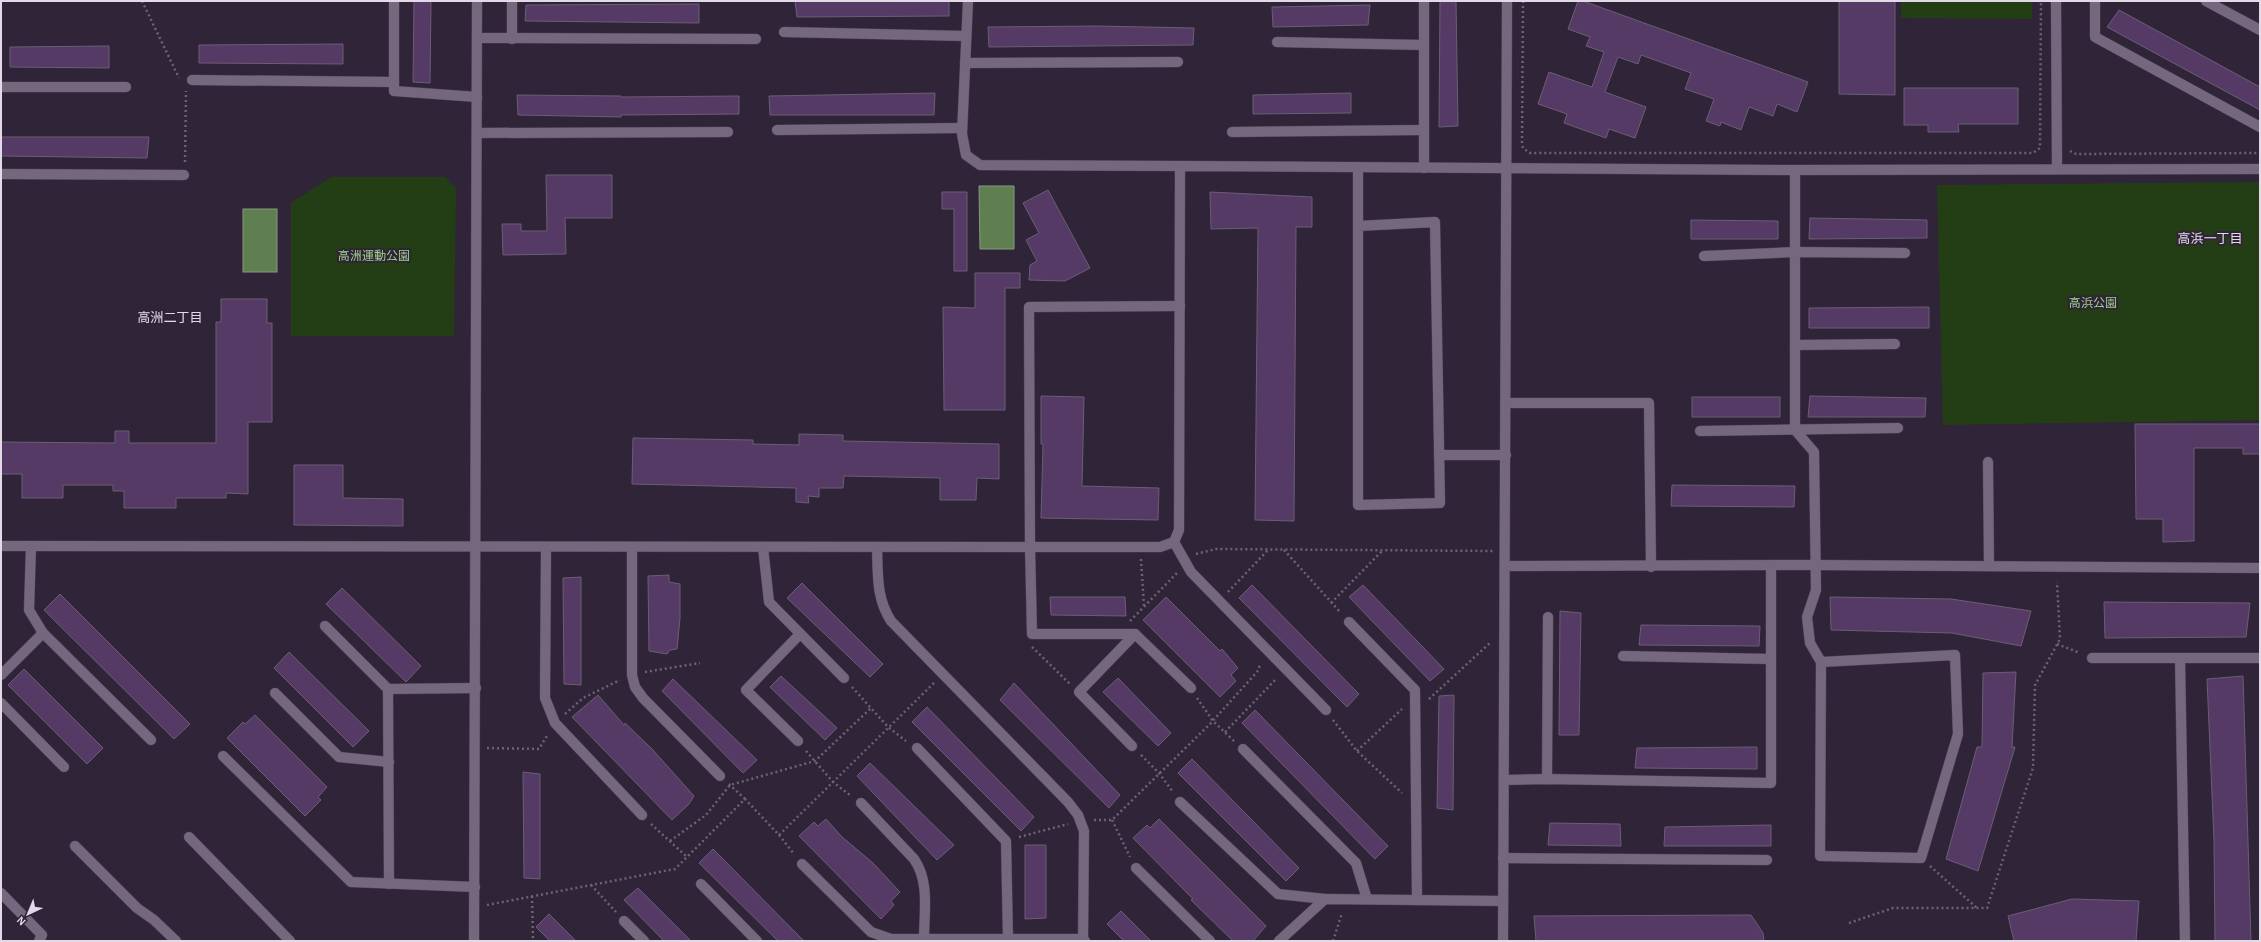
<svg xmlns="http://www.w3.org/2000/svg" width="2261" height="942" font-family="'Alegreya Sans','Noto Sans JP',sans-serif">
	<rect width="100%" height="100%" fill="#302438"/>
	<g fill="#233e15">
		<path d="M1901,1H2032V19L1901,18Z"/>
		<path d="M331,177H445L456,188L454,336H291V203Z"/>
		<path d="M2260,182V420L1943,425L1937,185Z"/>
	</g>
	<g fill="#5f7f51" stroke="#869a7e">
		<path d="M979,186H1014V249H980Z"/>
		<rect x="243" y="209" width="34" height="63"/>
	</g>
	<g fill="#553a66" stroke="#6b5e74">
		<path d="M414,1H431L430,83L413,82Z"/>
		<path d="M795,1H949V16L797,17Z"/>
		<path d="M1440,1H1456L1458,126L1439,127Z"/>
		<path d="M1578,1H1583L1808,82L1797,112L1777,104L1773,116L1749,107L1741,130L1721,122L1720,126L1706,121L1714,99L1685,89L1691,73L1641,55L1638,64L1618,57L1605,92L1646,107L1635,138L1609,129L1606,138L1564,123L1567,114L1538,104L1549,72L1592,87L1604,52L1586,46L1590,37L1568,29Z"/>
		<path d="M1839,1H1895V95L1839,94Z"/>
		<path d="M699,4V23L525,21L526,5Z"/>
		<path d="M1370,5L1368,25L1273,27L1272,7Z"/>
		<path d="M2119,10L2260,87V110L2107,27Z"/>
		<path d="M1096,26L1194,28L1193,45L989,47L988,27Z"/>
		<path d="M343,44V64L199,63V45Z"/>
		<path d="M109,46V68L10,67V47Z"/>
		<path d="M1904,88H2018V124H1958L1959,132H1928V125H1904Z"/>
		<path d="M935,93L934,115H770L769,96Z"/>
		<path d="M1351,93V113L1253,114V95Z"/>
		<path d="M517,95L621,96V97L739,96V114L621,115V117L518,115Z"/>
		<path d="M1,137H149L147,158L1,156Z"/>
		<path d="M546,175H612V218H565L566,254L503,255L502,224H521V231H547Z"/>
		<path d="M1048,190L1090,268L1065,281L1029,280L1030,265L1037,261L1026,240L1039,233L1023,203Z"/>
		<path d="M942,192H967V271H954V209H942Z"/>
		<path d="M1210,192L1312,197V227H1296L1294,521L1255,520L1258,228L1211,229Z"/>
		<path d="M1810,218L1927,220V238L1809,239Z"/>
		<path d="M1691,220L1778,221V239H1691Z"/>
		<path d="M975,273H1020V288H1005V410H944L943,307L975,308Z"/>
		<path d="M221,299H267V323H272V422H248V494L226,493V498H176V508H124V491H113V485H63V498H22V474H1V442L115,443V431H129V443H216V322H221Z"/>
		<path d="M1929,307V328H1809V308Z"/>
		<path d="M1041,396L1084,397L1082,486L1159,488L1158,520L1041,518L1043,444H1041Z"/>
		<path d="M1810,396L1926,398L1925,417H1808Z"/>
		<rect x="1692" y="397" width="88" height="20"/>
		<path d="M2135,424H2260V454H2243V448H2194V541L2163,542V519H2136Z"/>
		<path d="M799,434L843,435V441L999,444V479L977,478L976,500H940V478L844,476L843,488H819V497L808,496L809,503L796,502V488L632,484L633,438L753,440V444L799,445Z"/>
		<path d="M294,465H343V498L403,499V526L294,525Z"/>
		<path d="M1672,485L1795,486L1794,507L1671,506Z"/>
		<path d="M669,575V582L680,584V618L677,649L670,650L667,654L649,651L648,576Z"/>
		<path d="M581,577V685L564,684L563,578Z"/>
		<path d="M802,583L883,664L870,677L787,598Z"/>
		<path d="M1252,585L1359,694L1347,707L1239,598Z"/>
		<path d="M1363,585L1444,669L1430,681L1349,597Z"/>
		<path d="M342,588L421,666L406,682L326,604Z"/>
		<path d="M60,594L190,724L174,739L44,610Z"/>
		<path d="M1050,597H1125L1126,616L1051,615Z"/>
		<path d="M1166,597L1220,651L1222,649L1238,668L1231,675L1236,681L1220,697L1143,620Z"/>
		<path d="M1830,597L1951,599L2031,611L2021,646L1952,633L1831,630Z"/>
		<path d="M2104,602L2250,603L2246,637L2105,638Z"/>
		<path d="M1560,611L1581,613L1579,735H1559Z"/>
		<path d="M1641,625L1760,626L1759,646L1639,645Z"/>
		<path d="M289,652L369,731L353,747L274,668Z"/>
		<path d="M24,669L103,748L87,764L8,685Z"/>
		<path d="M2016,672L2012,747H2015L1978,871L1946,859L1977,747H1982L1983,673Z"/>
		<path d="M781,676L837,728L825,740L770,687Z"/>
		<path d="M2243,676L2251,941H2215L2214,840L2207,679Z"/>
		<path d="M1118,678L1171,733L1158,746L1103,692Z"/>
		<path d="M673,679L757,760L743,773L662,691Z"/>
		<path d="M1014,683L1120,795L1109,808L1000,700Z"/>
		<path d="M598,695L624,725L625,723L652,749L694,796L689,804L672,820L572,717Z"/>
		<path d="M1454,695L1453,810L1437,808L1439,696Z"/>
		<path d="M927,707L1034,817L1021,831L912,722Z"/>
		<path d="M1255,710L1388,846L1375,859L1242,723Z"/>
		<path d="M255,715L327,787L318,797L321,800L305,816L227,738L243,722L245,724Z"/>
		<path d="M1757,747V769L1635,768L1637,748Z"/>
		<path d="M1192,759L1299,868L1286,881L1178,773Z"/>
		<path d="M870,763L954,845L937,860L857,776Z"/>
		<path d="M523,772L540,774V879L524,878Z"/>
		<path d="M826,819L842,837L873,863L900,892L891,901L894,905L881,919L799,836L814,822L818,826Z"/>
		<path d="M1159,819L1266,926L1253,941H1233L1191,900L1193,899L1133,838L1147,825L1150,828Z"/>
		<path d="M1550,823L1620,824L1621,846L1548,845Z"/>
		<path d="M1771,825V846H1664L1665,827Z"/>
		<path d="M1025,845H1046V918L1025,919Z"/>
		<path d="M713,849L804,941H778L699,863Z"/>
		<path d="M638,888L691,941H664L624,900Z"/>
		<path d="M2072,899L2139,901L2136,941H2014L2008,916Z"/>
		<path d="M1121,911L1151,941H1124L1107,924Z"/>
		<path d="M549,914L576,941H550L536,927Z"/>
		<path d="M1751,915L1763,933L1764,941H1536L1534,916Z"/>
	</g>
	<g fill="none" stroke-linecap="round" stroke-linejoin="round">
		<g stroke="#4d4253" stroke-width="11">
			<g id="lane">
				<path d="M394,1V91L477,97"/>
				<path d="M1424,1V168"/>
				<path d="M2056,1L2057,169"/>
				<path d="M2095,1V37L2260,127"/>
				<path d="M2206,1L2260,30"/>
				<path d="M784,32L966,36"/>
				<path d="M477,38L756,39"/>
				<path d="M512,39V1"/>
				<path d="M1277,42L1424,45"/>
				<path d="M965,63L1178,62"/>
				<path d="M192,80L394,82"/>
				<path d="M1,87H126"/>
				<path d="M777,130L962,128"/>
				<path d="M1232,132L1424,130"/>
				<path d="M477,133L728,132"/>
				<path d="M1795,170V430L1814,452L1816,590L1807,617L1810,643L1821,662L1820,856L1921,858L1958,734L1955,655L1821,662"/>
				<path d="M1,174L184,175"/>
				<path d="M1704,256L1795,252L1905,253"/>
				<path d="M1795,345L1895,344"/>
				<path d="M1506,403H1649L1651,567"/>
				<path d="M1700,431L1898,428"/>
				<path d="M1988,462L1989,566"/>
				<path d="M1174,542L1191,572L1326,710"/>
				<path d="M31,546L29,610L43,633L151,740"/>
				<path d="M546,547L545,698L555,723L642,815"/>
				<path d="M632,547V675L635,687L643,698L720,776"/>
				<path d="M763,547L769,602L844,678"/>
				<path d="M1030,547L1032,634H1135L1191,688"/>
				<path d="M1506,566L1815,565L2260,568"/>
				<path d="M1349,622L1415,690L1417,900"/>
				<path d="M325,626L388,689L389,884"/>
				<path d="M1623,656L1771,659"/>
				<path d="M2092,658H2260"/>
				<path d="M2180,658L2185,941"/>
				<path d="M1,675L43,633"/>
				<path d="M388,689L476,688"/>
				<path d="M275,693L339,757L389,762"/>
				<path d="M1,703L64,767"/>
				<path d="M798,741L746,690L800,634"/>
				<path d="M1132,746L1079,692L1135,634"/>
				<path d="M917,748L1006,841L1008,939"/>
				<path d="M1243,749L1356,863L1367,899"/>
				<path d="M223,756L351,882L475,887"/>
				<path d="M1547,779L1548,617"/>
				<path d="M1504,780L1547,779L1771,783V565"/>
				<path d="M1180,802L1278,894L1325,899"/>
				<path d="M861,803L914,859C930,882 924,912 924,939"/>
				<path d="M189,837L290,941"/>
				<path d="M75,846L137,908L154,920L176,941"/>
				<path d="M1503,858L1767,860"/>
				<path d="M802,864L871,932L891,939H1083L1085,941"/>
				<path d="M1136,868L1210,941"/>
				<path d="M701,884L757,941"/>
				<path d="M1,893L42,935L39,941"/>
				<path d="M624,921L644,941"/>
				<path d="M1279,941L1325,899L1503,901"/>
			</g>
		</g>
		<g stroke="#4d4253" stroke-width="11">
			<g id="street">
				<path d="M968,1L962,134L966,155L980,165L1180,166"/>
				<path d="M1358,167V505L1440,503L1435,222L1358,226"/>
				<path d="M1439,455H1506"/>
				<path d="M877,547C878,574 876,598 891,621L1068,802L1078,815L1084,831L1083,941"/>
				<path d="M1030,547L1029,307L1180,306"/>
			</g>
		</g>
		<g stroke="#4d4253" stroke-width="11">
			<g id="secondary">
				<path d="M1,546L1160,547L1174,542L1179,530L1180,166L1795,170L2260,169"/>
				<path d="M474,941L477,1"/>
				<path d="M1503,941L1507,1"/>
			</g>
		</g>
		<g stroke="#6e6375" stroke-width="2.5" stroke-dasharray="2 3" stroke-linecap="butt">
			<path d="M142,1L179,78"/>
			<path d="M1523,1L1522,144L1523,148L1530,153H2033L2040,148L2041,1"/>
			<path d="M2070,151L2076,154L2260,153"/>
			<path d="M185,162L186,91"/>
			<path d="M1284,550L1341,613"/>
			<path d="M1196,554L1216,549L1493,551"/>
			<path d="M1141,559L1144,606"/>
			<path d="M1228,592L1268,550"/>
			<path d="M1331,603L1383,550"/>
			<path d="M1130,621L1177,573"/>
			<path d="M2057,644L2080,653"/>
			<path d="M1032,647L1070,684"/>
			<path d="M645,672L700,663"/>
			<path d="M852,687L888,727L906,741"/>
			<path d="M1197,698L1213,721L1234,741"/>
			<path d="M1429,699L1491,642"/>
			<path d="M565,714L583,698L620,680"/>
			<path d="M1333,720L1357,751L1402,793"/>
			<path d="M1225,732L1277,678"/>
			<path d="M487,748L539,749L548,734"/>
			<path d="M806,751L833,782L851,796"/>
			<path d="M1357,751L1402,709"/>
			<path d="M1141,755L1159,773L1173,792"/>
			<path d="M729,784L745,799"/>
			<path d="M1094,820H1112L1209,725L1257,672L1261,663"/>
			<path d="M1112,820L1130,857"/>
			<path d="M651,824L687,857"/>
			<path d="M779,835L794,854"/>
			<path d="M1019,837L1068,824"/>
			<path d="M670,841L706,815L730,785L815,761L871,708"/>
			<path d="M1930,866L1977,908"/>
			<path d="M591,885L616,912"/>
			<path d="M532,896L533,941"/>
			<path d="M487,905L675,869L745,799L779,835L934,683"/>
			<path d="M1849,923L1893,908H1987L2033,768L2035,685L2060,639L2057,582"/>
			<path d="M1333,941L1342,913"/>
		</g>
		<use href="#lane" stroke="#74677e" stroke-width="10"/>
		<use href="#street" stroke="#74677e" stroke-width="10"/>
		<use href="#secondary" stroke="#74677e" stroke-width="10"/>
	</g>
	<g text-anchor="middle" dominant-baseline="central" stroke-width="4" stroke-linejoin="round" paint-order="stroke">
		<g font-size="12" fill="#9ecf88" stroke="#302438">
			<text x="374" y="256">高洲運動公園</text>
			<text x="2093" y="303">高浜公園</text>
		</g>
		<g font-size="13" fill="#e2dae7" stroke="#302438">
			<text x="2210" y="239">高浜一丁目</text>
			<text x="170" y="318">高洲二丁目</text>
		</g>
	</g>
	<rect width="2261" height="942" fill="none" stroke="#e2dae7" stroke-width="4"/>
	<g transform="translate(28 914) rotate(224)" stroke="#302438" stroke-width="3" paint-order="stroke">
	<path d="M0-3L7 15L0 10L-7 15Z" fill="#e2dae7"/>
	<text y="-6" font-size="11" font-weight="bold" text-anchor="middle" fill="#e2dae7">N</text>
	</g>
</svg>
